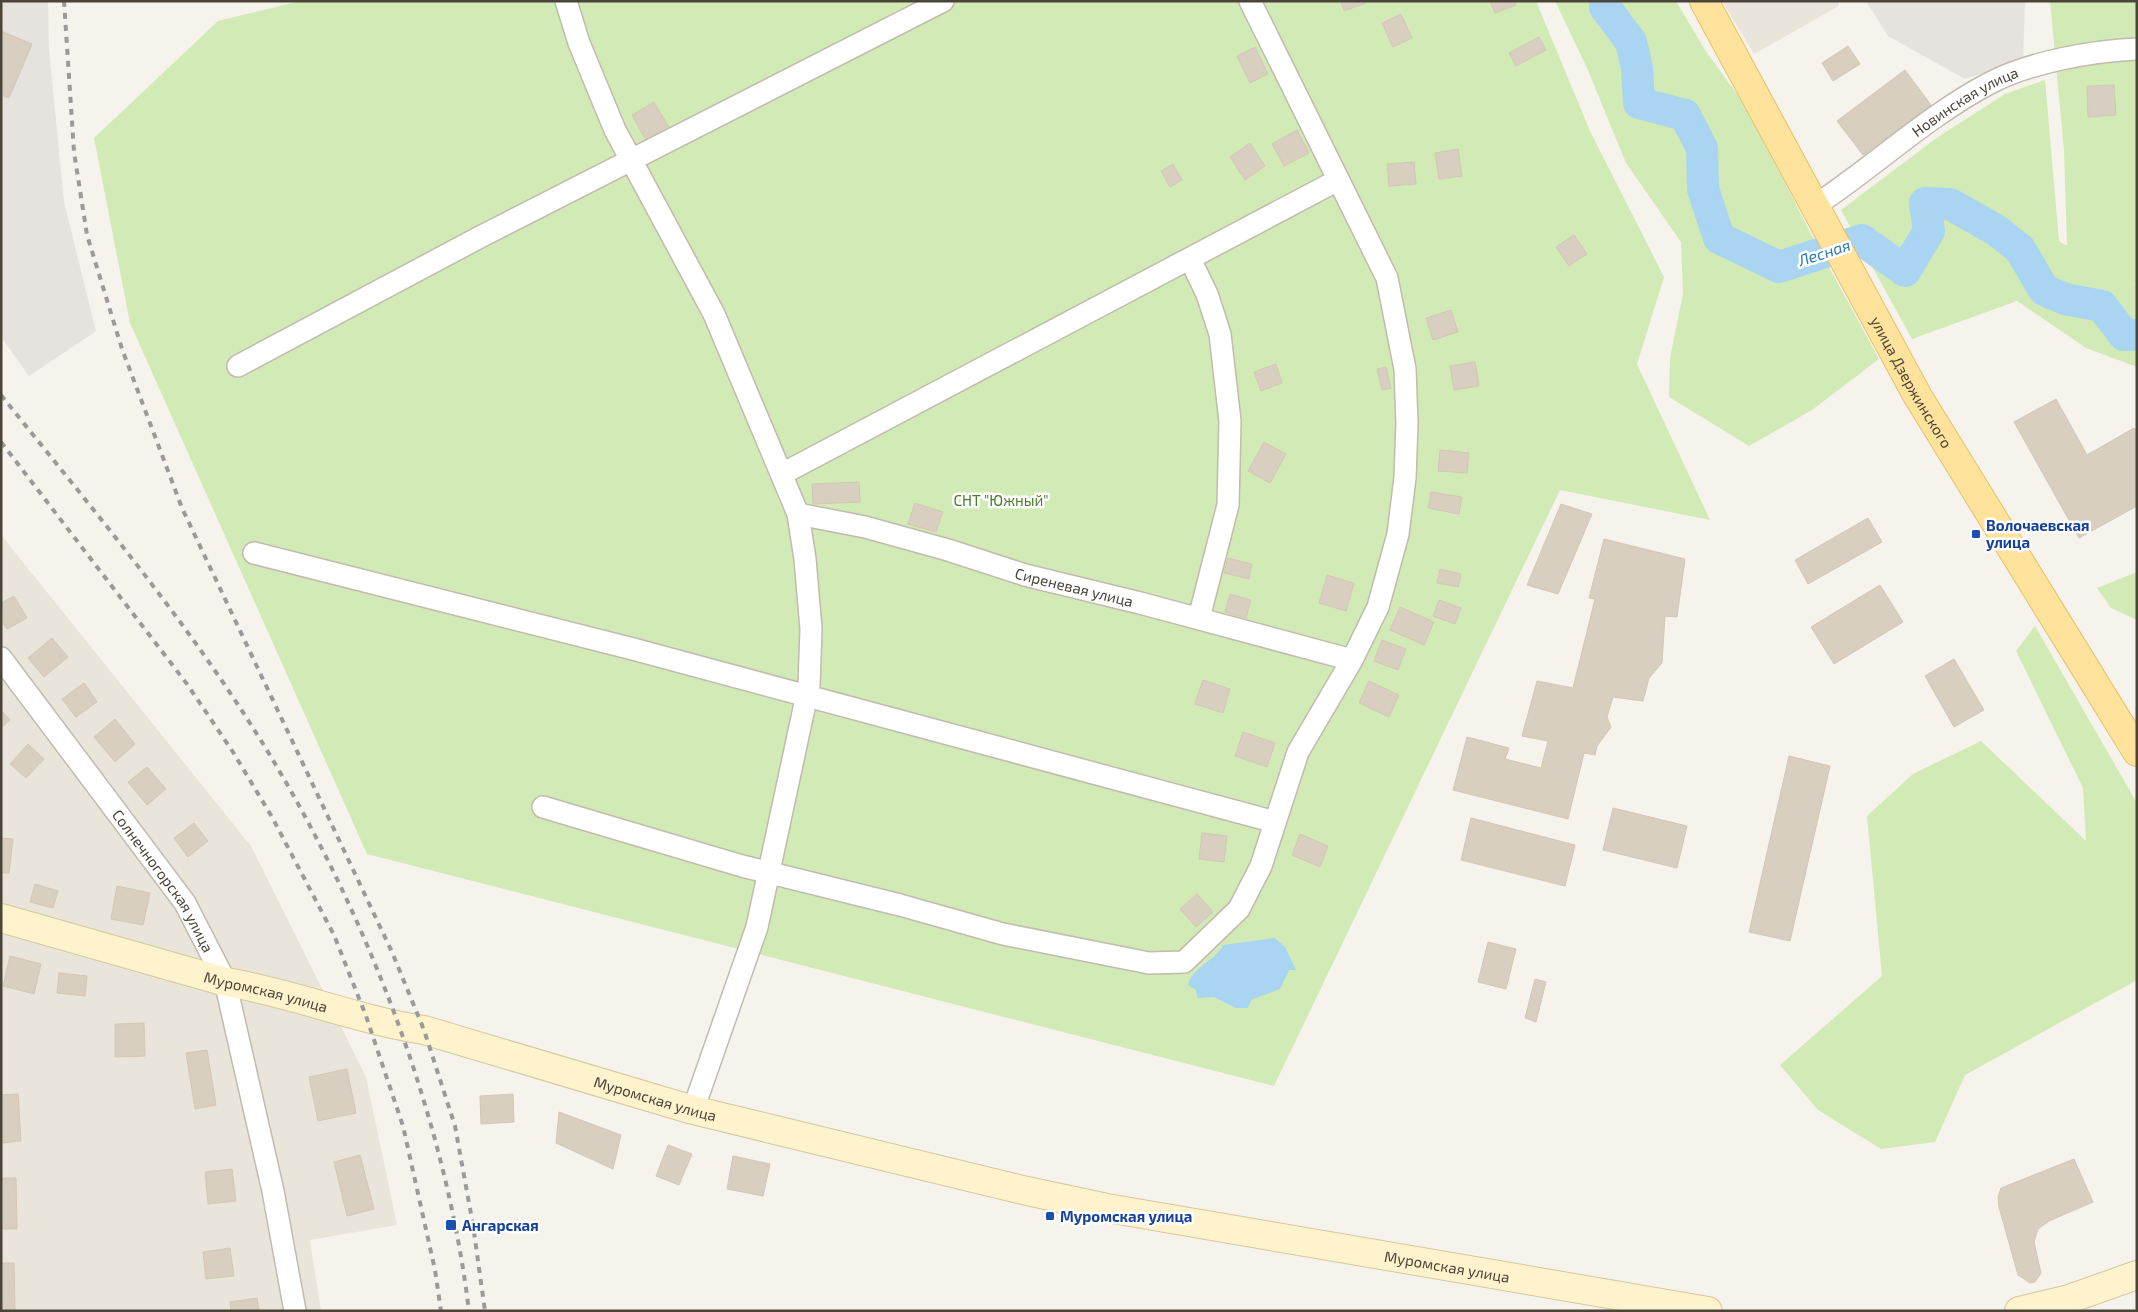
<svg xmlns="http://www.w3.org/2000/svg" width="2138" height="1312" font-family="'Exo 2',sans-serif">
	<rect width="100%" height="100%" fill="#f6f3ec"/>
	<g fill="#eae5da">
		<path d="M1722,1H1839V6L1754,54Z"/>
		<path d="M1,535L251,846L366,1077L397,1225L310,1240L321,1311H1Z"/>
	</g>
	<g fill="#e6e2dd">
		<path d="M1,1H48L49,50L64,202L96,331L29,376L1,337Z"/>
		<path d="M1866,1H2025L2023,61L1965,79L1888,36Z"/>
	</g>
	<g fill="#d2eab5">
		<path d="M300,1H1536L1590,131L1664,277L1637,364L1710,520L1560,490L1274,1086L367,854L130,323L94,138L218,21Z"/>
		<path d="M1555,1H1676L1705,50L1747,108L1811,234L1879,359L1812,410L1749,446L1669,397L1670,358L1683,294L1681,242L1626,163L1587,68Z"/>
		<path d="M2050,1H2137V283H2134L2137,285V367L2086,348L2017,301L1912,339L1841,210L1938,137L2005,94L2045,80L2059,241L2067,246L2064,150Z"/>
		<path d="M2137,572V620L2111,608L2097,588Z"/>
		<path d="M2035,626L2137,803V980L1965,1075L1935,1142L1881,1149L1818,1110L1780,1065L1882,976L1867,816L1913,774L1981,741L2086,841L2083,788L2016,651Z"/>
	</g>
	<path fill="#a9d4f2" d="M1275,938L1285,947L1296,970H1289L1280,989L1251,1000L1248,1008H1236L1214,997L1197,998L1196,990L1188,985C1192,967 1215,961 1223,945Z"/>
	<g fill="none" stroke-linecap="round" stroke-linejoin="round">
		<path stroke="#a9d4f2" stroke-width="32" d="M1605,1V7L1631,42L1637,68L1639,103L1685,115L1702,148L1703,189L1719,238L1779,267L1862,240L1905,271L1929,231L1925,203L1950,204L1996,230L2020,249L2044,290L2065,299L2102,306L2124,335H2137"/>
	</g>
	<g fill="#d8cfc1" stroke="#d3c7b4">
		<path d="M1341,1H1365L1366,3L1344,11Z"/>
		<path d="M1490,1H1514L1516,5L1495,13Z"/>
		<path d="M1401,14L1412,38L1393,47L1382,23Z"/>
		<path d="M1,31L32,44L9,98L1,95Z"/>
		<path d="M1539,37L1546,50L1516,66L1509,53Z"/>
		<path d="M1848,46L1860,64L1833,81L1822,63Z"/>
		<path d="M1255,47L1268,74L1250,83L1237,56Z"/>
		<path d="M1905,70L1931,105L1863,155L1837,121Z"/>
		<path d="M2114,85L2116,115L2088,117L2087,86Z"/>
		<path d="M654,102L670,129L647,142L632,115Z"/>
		<path d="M1297,130L1309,153L1284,166L1272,144Z"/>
		<path d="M1250,143L1265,166L1245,180L1230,157Z"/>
		<path d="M1458,149L1462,176L1439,179L1435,153Z"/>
		<path d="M1414,162L1416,184L1389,186L1387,164Z"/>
		<path d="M1173,164L1182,180L1170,187L1161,171Z"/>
		<path d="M1574,235L1587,254L1569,266L1556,247Z"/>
		<path d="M1451,310L1458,332L1433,340L1426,318Z"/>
		<path d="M1475,362L1479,386L1454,390L1450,366Z"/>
		<path d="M1276,364L1282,383L1261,391L1254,372Z"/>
		<path d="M1386,367L1391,388L1382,390L1377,369Z"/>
		<path d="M2056,399L2087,455L2134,428L2137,432V506L2079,538L2014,422Z"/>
		<path d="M1264,442L1286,454L1270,483L1248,471Z"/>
		<path d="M1440,450L1469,453L1467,473L1438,471Z"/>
		<path d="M859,482L860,502L813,504L812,484Z"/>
		<path d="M1431,492L1462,497L1459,514L1428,508Z"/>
		<path d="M915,503L943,512L936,532L908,524Z"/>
		<path d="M1561,504L1592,514L1558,594L1527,585Z"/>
		<path d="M1868,518L1882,542L1808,584L1795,560Z"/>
		<path d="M1604,539L1685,559L1677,617L1665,616L1662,663L1649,678L1643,701L1613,697L1607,717L1611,727L1597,746L1595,755L1584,753L1568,819L1453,790L1467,737L1509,748L1505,759L1541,768L1548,741L1522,736L1537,681L1573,688L1595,599L1589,598Z"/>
		<path d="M1228,558L1252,564L1249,579L1224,573Z"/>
		<path d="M1440,569L1461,574L1458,587L1437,583Z"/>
		<path d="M1327,575L1354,583L1346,611L1319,603Z"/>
		<path d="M1880,585L1903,622L1834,664L1811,627Z"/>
		<path d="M1230,594L1251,600L1246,618L1225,612Z"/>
		<path d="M14,596L27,618L7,629L1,620V603Z"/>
		<path d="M1439,600L1461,608L1455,624L1433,616Z"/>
		<path d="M1400,607L1434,622L1424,645L1390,630Z"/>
		<path d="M52,638L68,657L44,677L28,658Z"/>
		<path d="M1382,640L1406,649L1398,670L1374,661Z"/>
		<path d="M1954,659L1984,710L1954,727L1925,676Z"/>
		<path d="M1203,680L1230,689L1223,713L1195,704Z"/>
		<path d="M1369,681L1399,695L1389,717L1359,703Z"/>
		<path d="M84,683L97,702L76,717L62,699Z"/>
		<path d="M1,710L10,720L1,728Z"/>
		<path d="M115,719L135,744L115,762L94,737Z"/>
		<path d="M1243,732L1275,743L1267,767L1235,756Z"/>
		<path d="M28,744L44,759L26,778L10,764Z"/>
		<path d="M1789,756L1830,766L1790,941L1749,932Z"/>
		<path d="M147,767L166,789L147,805L128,782Z"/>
		<path d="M1613,808L1687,826L1677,868L1603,850Z"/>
		<path d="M1471,818L1575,845L1565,886L1461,860Z"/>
		<path d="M194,823L208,841L188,857L174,838Z"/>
		<path d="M1202,833L1227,836L1224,862L1199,859Z"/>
		<path d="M1300,834L1328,846L1320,867L1292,855Z"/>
		<path d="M1,838L13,839L9,873H1Z"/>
		<path d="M35,884L58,891L53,908L30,902Z"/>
		<path d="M117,886L150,893L143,925L111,919Z"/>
		<path d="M1197,894L1213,912L1196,927L1180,909Z"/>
		<path d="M1488,942L1516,949L1506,989L1478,982Z"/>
		<path d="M10,956L41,964L34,994L3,986Z"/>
		<path d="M59,973L87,976L85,996L57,993Z"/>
		<path d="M1535,979L1546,982L1536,1022L1525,1018Z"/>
		<path d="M144,1023L145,1056L115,1057V1024Z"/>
		<path d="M207,1050L216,1105L195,1109L186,1053Z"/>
		<path d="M347,1069L356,1113L318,1121L309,1077Z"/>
		<path d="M18,1094L21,1141L1,1143V1095Z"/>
		<path d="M513,1094L514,1122L481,1124L480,1096Z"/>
		<path d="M559,1112L621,1135L613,1169L556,1143Z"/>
		<path d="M668,1145L692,1154L679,1185L656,1176Z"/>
		<path d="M360,1155L374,1209L347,1216L334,1162Z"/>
		<path d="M733,1156L770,1164L763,1196L727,1189Z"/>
		<path d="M2074,1159L2093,1202L2049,1221L2038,1229L2034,1242L2041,1273L2035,1282L2030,1283L2018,1275L1999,1207L1998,1197L2001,1188Z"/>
		<path d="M232,1169L236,1201L208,1204L205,1172Z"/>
		<path d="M1,1178H16L17,1229H1Z"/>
		<path d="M230,1248L234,1276L206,1279L203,1252Z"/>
		<path d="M1,1263H14L15,1310H1Z"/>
		<path d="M257,1298L259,1311H231L230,1302Z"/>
	</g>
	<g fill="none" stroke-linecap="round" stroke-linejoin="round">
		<g stroke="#c2bbae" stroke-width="24">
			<g id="street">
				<path d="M566,1L579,43L615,130L714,314L798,514L805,559L811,629L809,685L757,927L693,1110"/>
				<path id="s1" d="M1816,205C1875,166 1927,116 1990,83C2030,62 2092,51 2137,49"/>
				<path d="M1190,259L1207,294L1220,334L1230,421L1228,505L1199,618"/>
				<path d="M238,366L480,237L943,1"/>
				<path d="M782,474L1338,180"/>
				<path id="s2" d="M798,514L865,527L948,550L1025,575L1140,603L1352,660"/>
				<path d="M254,553L633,649L1275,822"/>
				<path id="s3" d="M1,658L185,903L225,981L273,1191L295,1311"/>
				<path d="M543,807L742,866L900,905L1003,934L1149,963L1184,962L1239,909L1261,866L1298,752L1352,660L1378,607L1398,534L1405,478L1407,423L1405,369L1387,278L1250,1"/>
			</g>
		</g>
		<g stroke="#d6c79b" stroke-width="30">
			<g id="secondary">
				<path id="s4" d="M1,918L226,982C293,993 357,1020 424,1030L693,1110L1027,1191L1107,1208L1708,1311"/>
				<path d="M2019,1311L2069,1299L2137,1275"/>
			</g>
		</g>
		<g stroke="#e6c16a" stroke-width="30">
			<g id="primary">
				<path id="s5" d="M1704,1L1917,395L2137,752"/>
			</g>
		</g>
		<use href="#street" stroke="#fff" stroke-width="21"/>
		<use href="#secondary" stroke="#fff3cd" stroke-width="28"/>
		<use href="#primary" stroke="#ffe39c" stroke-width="28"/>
		<g stroke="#9a9a9a" stroke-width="4" stroke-dasharray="6 6" stroke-linecap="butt">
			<path d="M64,1L74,152L87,235L122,349L182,508L392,952L424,1030L455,1126L473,1225L485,1311"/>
			<path d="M1,395C90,506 184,617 260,739C364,906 445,1114 469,1311"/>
			<path d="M1,442L187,684L233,752L272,817L334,935L366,1016L403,1126L435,1270L441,1311"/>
		</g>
	</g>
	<g fill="#1a4fb4" stroke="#fff" stroke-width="2">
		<rect x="1971" y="529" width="10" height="10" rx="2.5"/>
		<rect x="1045" y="1211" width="10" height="10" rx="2.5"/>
		<rect x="445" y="1219" width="12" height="12" rx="2.5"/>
	</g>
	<g text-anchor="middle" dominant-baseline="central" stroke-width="5" stroke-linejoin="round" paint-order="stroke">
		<g font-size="15" fill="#4b4439" stroke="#fff">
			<text stroke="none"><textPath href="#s1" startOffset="182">Новинская улица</textPath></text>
			<text stroke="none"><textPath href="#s5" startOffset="434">улица Дзержинского</textPath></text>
			<text stroke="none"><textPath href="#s2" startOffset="286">Сиреневая улица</textPath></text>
			<text stroke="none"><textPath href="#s3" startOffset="276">Солнечногорская улица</textPath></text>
			<text stroke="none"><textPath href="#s4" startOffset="275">Муромская улица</textPath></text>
			<text stroke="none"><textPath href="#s4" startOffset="679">Муромская улица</textPath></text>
			<text stroke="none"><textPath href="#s4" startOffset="1489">Муромская улица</textPath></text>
		</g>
		<g font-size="15" fill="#4a7f2a" stroke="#fff">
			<text x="1001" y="500">СНТ "Южный"</text>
		</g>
		<g font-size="15" font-weight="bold" fill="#164399" stroke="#fff" text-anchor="start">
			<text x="1986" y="525">Волочаевская<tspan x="1986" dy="17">улица</tspan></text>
			<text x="1060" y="1216">Муромская улица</text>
			<text x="462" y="1225">Ангарская</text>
		</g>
		<g font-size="16" font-style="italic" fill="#2e7ab2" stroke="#fff">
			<text transform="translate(1824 252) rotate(-18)">Лесная</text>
		</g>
	</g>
	<rect width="2138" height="1312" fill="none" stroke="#4b4439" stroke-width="5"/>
</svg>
